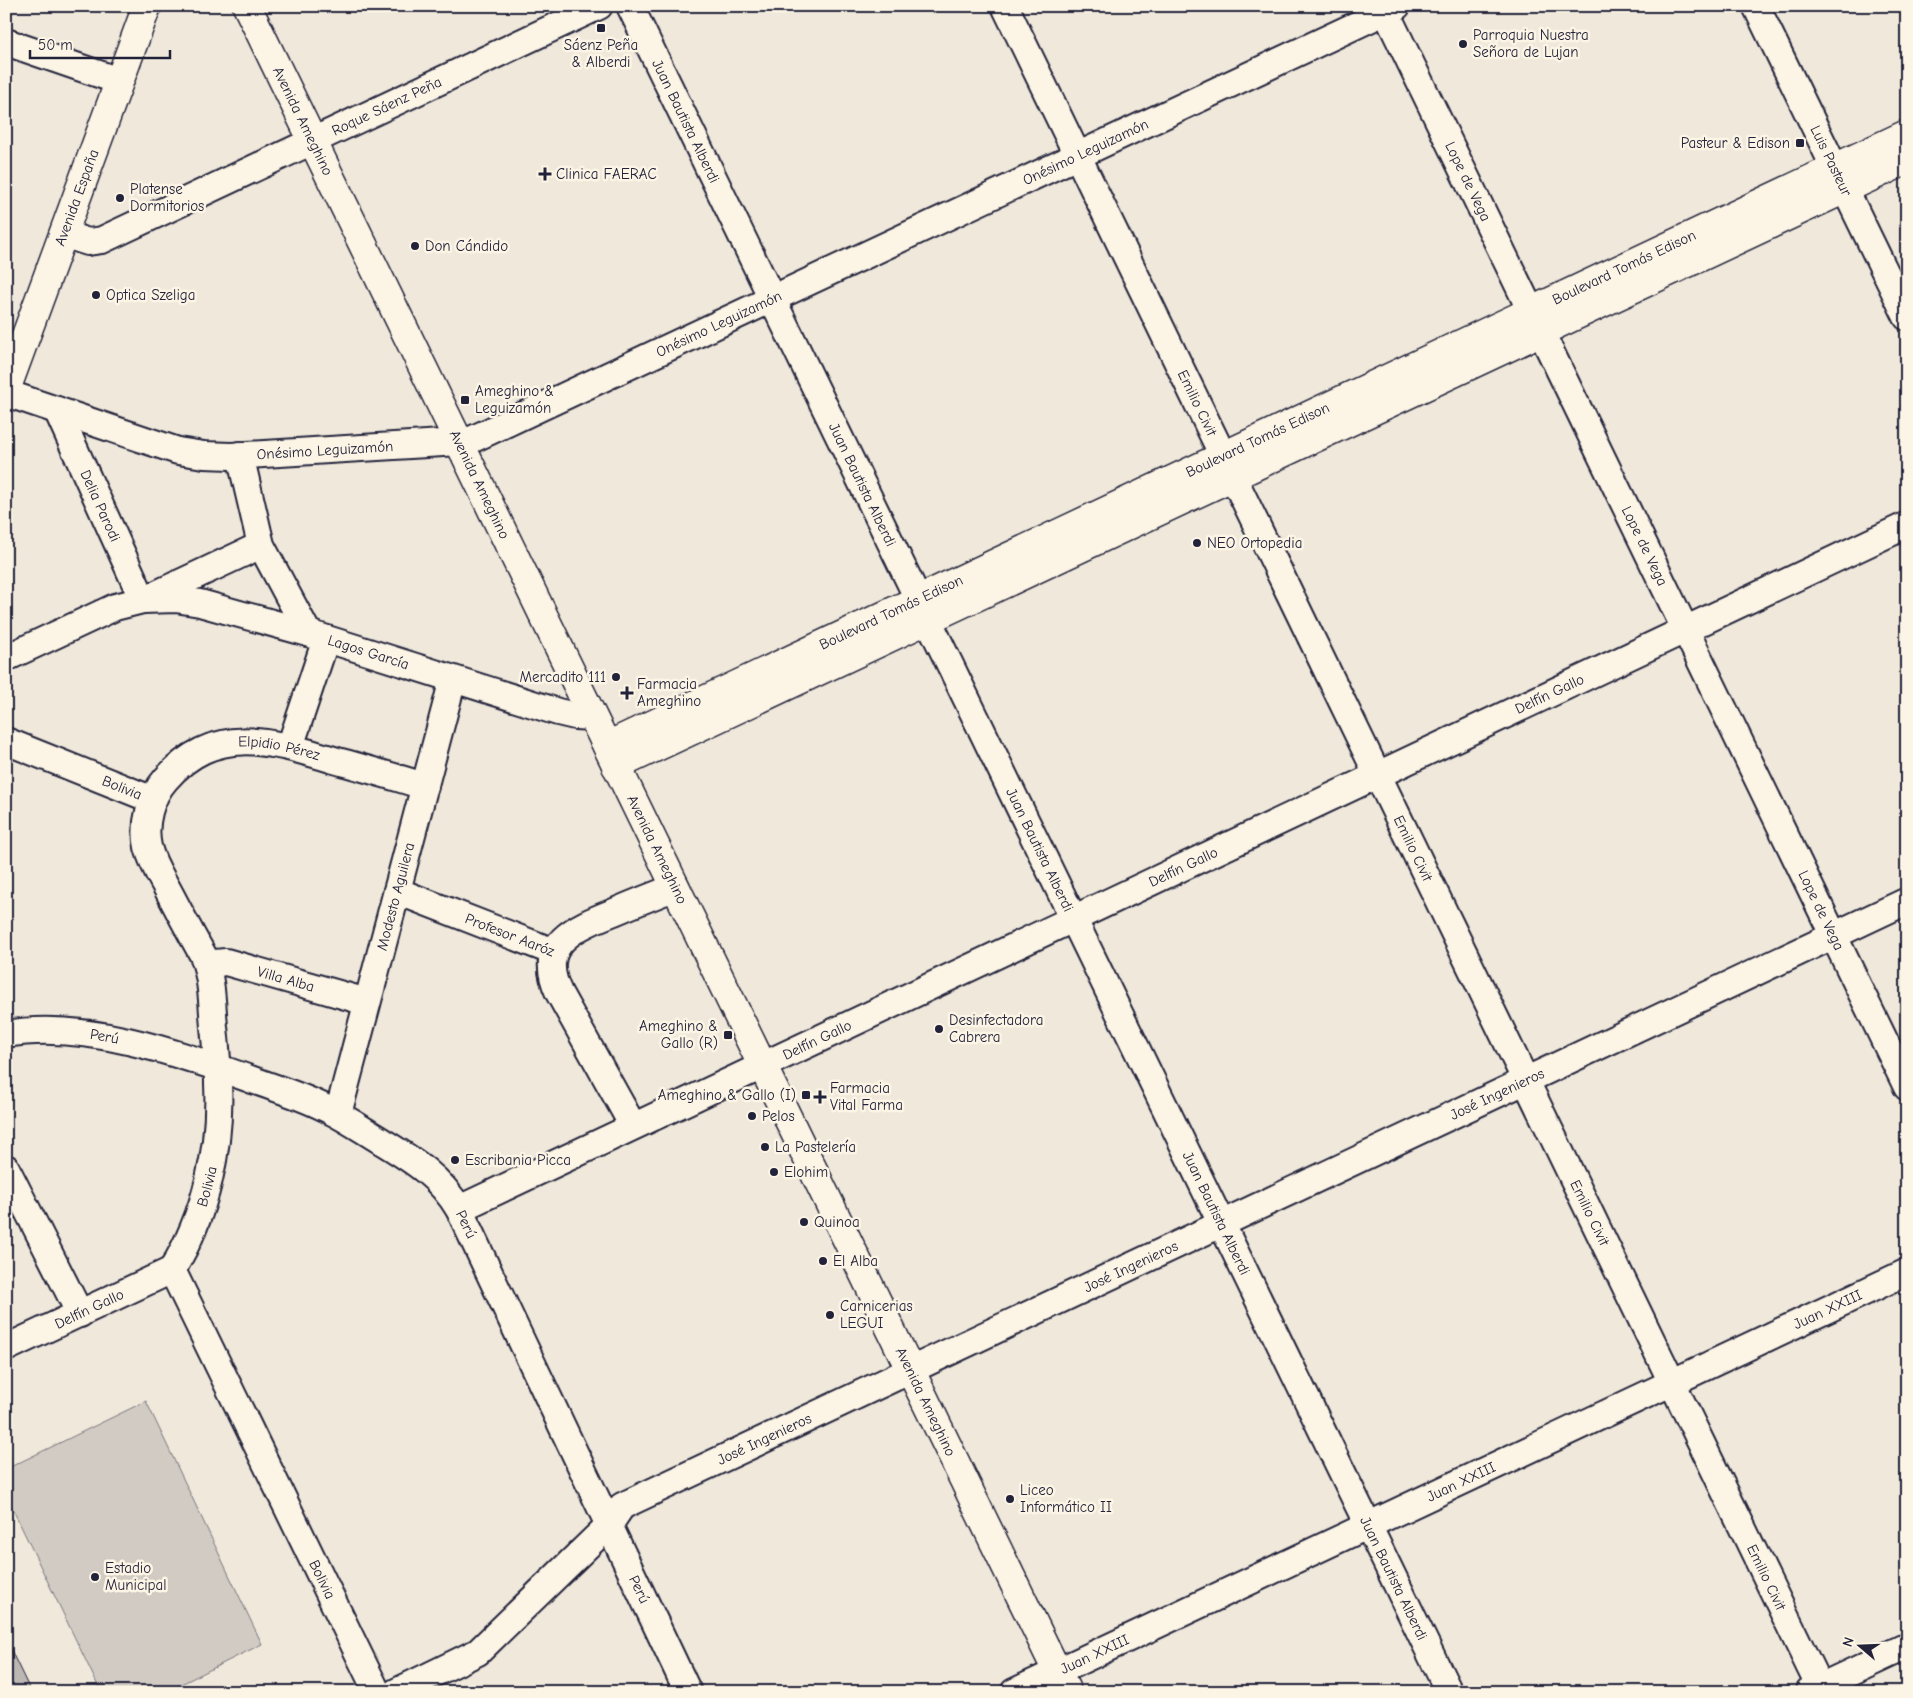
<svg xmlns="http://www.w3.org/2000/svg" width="1913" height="1698" font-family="'Comic Neue',sans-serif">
	<rect width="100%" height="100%" fill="#efe8db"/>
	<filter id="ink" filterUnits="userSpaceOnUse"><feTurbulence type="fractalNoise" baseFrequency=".02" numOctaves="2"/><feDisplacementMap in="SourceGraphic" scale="10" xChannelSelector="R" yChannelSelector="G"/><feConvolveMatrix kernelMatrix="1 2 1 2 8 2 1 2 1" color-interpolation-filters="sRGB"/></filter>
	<g filter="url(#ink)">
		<path fill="#d1cbc3" stroke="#7a767f" d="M146,1401L262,1644L165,1692H101L6,1495V1469Z"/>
		<path fill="#bcb7b3" stroke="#22223b" d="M6,1640L31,1692H6Z"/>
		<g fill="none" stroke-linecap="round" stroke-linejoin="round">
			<g stroke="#22223b" stroke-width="30">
				<g id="minor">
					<path id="s1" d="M630,6L1449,1692"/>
					<path id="s2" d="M1005,6L1822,1692"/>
					<path id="s3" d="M1383,6L1907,1087"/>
					<path id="s4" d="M1756,6L1907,317"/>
					<path d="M6,42L119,81"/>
					<path id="s5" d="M63,234L88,242L102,240L599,6"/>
					<path id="s6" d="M6,393L178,451L204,455L231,456L459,442L473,439L1397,6"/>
					<path id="s7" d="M57,410L143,600"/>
					<path d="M240,455L261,545L308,633"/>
					<path d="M150,597L261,545"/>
					<path id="s8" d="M6,658L115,607L143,600L176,599L200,603L308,633L558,712L575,716L593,717"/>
					<path id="s9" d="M6,741L153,800"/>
					<path d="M290,747L326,639"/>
					<path id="s10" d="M397,891L554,952"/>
					<path id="s11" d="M209,973L215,963L226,962L367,1002"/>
					<path id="s12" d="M6,1034C85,1020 177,1053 250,1079C277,1089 306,1097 331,1111C349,1120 366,1132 383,1142C414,1161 440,1177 459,1209L688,1692"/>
					<path id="s13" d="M338,1114L453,679"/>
					<path d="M633,1126L559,993C535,943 576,927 614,912C635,903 655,895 676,887"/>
					<path d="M6,1168L80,1314"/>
					<path id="s14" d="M459,1209L1907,525"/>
					<path id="s15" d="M172,1270C206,1215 221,1147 218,1084C218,1065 216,1046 214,1027C212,1003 212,978 203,955C191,934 180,913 169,892C161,877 152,863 148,847C143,824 150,797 166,779C215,723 271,741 334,760C364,768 394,777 425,786"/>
					<path id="s16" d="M172,1270L377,1692"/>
					<path id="s17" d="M6,1348L172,1270"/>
					<path id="s18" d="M396,1692L478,1652L609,1525L622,1506L1907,901"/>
					<path id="s19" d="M1014,1692L1907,1272"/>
					<path d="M1809,1692L1907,1646"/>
				</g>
			</g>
			<g stroke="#22223b" stroke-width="31">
				<g id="major">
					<path id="s20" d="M247,6L1067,1692"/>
					<path id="s21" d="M6,390L147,6"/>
					<path id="s22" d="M607,746L1907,134"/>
					<path d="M616,766L1907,160"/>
				</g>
			</g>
			<use href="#minor" stroke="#fcf5e5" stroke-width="26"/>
			<use href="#major" stroke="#fcf5e5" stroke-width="28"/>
		</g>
	</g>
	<g fill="#22223b" stroke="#fcf5e5" stroke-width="2">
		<rect x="596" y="23" width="10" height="10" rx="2.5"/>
		<circle cx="1463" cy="44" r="5"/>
		<rect x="1795" y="138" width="10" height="10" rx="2.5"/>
		<path d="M542.5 166.5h5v5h5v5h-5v5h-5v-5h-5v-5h5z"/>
		<circle cx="120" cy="198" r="5"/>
		<circle cx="415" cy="246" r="5"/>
		<circle cx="96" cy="295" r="5"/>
		<rect x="460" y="395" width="10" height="10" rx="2.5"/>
		<circle cx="1197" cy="543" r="5"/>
		<circle cx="616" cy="677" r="5"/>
		<path d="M624.5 685.5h5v5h5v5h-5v5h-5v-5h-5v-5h5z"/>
		<circle cx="939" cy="1029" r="5"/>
		<rect x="723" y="1030" width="10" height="10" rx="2.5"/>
		<rect x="801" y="1090" width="10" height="10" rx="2.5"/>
		<path d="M817.5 1089.5h5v5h5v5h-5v5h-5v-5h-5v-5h5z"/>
		<circle cx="752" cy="1116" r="5"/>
		<circle cx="765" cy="1147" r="5"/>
		<circle cx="455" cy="1160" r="5"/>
		<circle cx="774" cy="1172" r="5"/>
		<circle cx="804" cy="1222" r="5"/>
		<circle cx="823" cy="1261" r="5"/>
		<circle cx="830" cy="1315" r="5"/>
		<circle cx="1010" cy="1499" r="5"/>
		<circle cx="95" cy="1577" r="5"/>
	</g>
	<g text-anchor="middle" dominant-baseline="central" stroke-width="5" stroke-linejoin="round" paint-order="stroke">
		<g font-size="15" fill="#22223b" stroke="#fcf5e5" text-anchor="start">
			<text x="1473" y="35">Parroquia Nuestra<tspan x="1473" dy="17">Señora de Lujan</tspan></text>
			<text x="601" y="45" text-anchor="middle">Sáenz Peña<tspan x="601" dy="17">&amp; Alberdi</tspan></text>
			<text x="1790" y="143" text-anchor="end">Pasteur &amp; Edison</text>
			<text x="556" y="174">Clinica FAERAC</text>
			<text x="130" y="189">Platense<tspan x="130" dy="17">Dormitorios</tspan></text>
			<text x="425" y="246">Don Cándido</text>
			<text x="106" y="295">Optica Szeliga</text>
			<text x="475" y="391">Ameghino &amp;<tspan x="475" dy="17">Leguizamón</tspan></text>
			<text x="1207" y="543">NEO Ortopedia</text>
			<text x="606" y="677" text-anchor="end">Mercadito 111</text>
			<text x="637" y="684">Farmacia<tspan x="637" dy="17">Ameghino</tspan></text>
			<text x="949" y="1020">Desinfectadora<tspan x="949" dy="17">Cabrera</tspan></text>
			<text x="718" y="1026" text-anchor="end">Ameghino &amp;<tspan x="718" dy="17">Gallo (R)</tspan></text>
			<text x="830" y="1088">Farmacia<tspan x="830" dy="17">Vital Farma</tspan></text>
			<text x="796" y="1095" text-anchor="end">Ameghino &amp; Gallo (I)</text>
			<text x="762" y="1116">Pelos</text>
			<text x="775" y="1147">La Pastelería</text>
			<text x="465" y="1160">Escribania Picca</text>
			<text x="784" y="1172">Elohim</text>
			<text x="814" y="1222">Quinoa</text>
			<text x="833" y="1261">El Alba</text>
			<text x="840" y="1306">Carnicerias<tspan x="840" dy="17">LEGUI</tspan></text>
			<text x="1020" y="1490">Liceo<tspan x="1020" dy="17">Informático II</tspan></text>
			<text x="105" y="1568">Estadio<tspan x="105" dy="17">Municipal</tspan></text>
		</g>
		<g font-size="15" fill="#22223b" stroke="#fcf5e5">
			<text stroke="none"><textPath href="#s5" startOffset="355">Roque Sáenz Peña</textPath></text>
			<text stroke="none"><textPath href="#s20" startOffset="128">Avenida Ameghino</textPath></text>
			<text stroke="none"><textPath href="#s1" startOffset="128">Juan Bautista Alberdi</textPath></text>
			<text stroke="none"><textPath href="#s6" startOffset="1154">Onésimo Leguizamón</textPath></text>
			<text stroke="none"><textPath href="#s4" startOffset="172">Luis Pasteur</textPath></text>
			<text stroke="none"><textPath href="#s3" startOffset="195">Lope de Vega</textPath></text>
			<text stroke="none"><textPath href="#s21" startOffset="205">Avenida España</textPath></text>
			<text stroke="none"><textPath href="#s22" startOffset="1124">Boulevard Tomás Edison</textPath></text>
			<text stroke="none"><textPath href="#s6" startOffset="749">Onésimo Leguizamón</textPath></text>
			<text stroke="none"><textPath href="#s2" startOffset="441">Emilio Civit</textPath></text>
			<text stroke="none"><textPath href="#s22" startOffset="719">Boulevard Tomás Edison</textPath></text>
			<text stroke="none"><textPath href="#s6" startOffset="329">Onésimo Leguizamón</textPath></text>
			<text stroke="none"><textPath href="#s20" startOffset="532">Avenida Ameghino</textPath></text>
			<text stroke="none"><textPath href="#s1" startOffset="532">Juan Bautista Alberdi</textPath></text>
			<text stroke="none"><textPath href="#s7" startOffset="105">Delia Parodi</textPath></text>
			<text stroke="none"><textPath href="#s3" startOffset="600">Lope de Vega</textPath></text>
			<text stroke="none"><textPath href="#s22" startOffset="314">Boulevard Tomás Edison</textPath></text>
			<text stroke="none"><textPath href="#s8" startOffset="382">Lagos García</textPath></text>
			<text stroke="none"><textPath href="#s14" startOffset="1206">Delfín Gallo</textPath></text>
			<text stroke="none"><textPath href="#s15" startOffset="644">Elpidio Pérez</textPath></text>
			<text stroke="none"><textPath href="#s9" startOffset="125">Bolivia</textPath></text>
			<text stroke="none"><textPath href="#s20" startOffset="938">Avenida Ameghino</textPath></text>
			<text stroke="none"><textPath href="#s1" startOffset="938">Juan Bautista Alberdi</textPath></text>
			<text stroke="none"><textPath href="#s2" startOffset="936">Emilio Civit</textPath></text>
			<text stroke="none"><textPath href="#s14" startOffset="801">Delfín Gallo</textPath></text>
			<text stroke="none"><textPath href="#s13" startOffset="225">Modesto Aguilera</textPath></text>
			<text stroke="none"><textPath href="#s3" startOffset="1005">Lope de Vega</textPath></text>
			<text stroke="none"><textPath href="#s10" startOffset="121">Profesor Aaróz</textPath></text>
			<text stroke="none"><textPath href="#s11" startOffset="85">Villa Alba</textPath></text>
			<text stroke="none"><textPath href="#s12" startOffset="99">Perú</textPath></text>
			<text stroke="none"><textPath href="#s14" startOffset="396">Delfín Gallo</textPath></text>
			<text stroke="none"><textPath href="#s18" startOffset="1264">José Ingenieros</textPath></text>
			<text stroke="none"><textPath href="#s15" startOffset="91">Bolivia</textPath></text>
			<text stroke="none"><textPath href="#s1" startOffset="1342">Juan Bautista Alberdi</textPath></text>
			<text stroke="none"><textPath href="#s2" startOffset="1341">Emilio Civit</textPath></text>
			<text stroke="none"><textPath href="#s12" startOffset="518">Perú</textPath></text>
			<text stroke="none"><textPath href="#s18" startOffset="859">José Ingenieros</textPath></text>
			<text stroke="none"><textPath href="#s17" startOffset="92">Delfín Gallo</textPath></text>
			<text stroke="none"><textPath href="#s19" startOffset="899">Juan XXIII</textPath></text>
			<text stroke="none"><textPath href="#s20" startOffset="1552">Avenida Ameghino</textPath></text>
			<text stroke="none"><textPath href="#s18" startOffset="454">José Ingenieros</textPath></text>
			<text stroke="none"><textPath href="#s19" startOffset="494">Juan XXIII</textPath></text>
			<text stroke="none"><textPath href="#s1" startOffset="1748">Juan Bautista Alberdi</textPath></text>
			<text stroke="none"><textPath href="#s2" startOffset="1746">Emilio Civit</textPath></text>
			<text stroke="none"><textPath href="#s16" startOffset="344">Bolivia</textPath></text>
			<text stroke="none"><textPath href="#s12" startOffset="922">Perú</textPath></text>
			<text stroke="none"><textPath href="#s19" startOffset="89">Juan XXIII</textPath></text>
		</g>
	</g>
	<rect width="1913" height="1698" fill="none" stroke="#fcf5e5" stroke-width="25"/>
	<rect x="12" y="12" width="1888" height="1673" fill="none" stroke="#22223b" stroke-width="2" filter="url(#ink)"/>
	<g transform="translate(1860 1646) rotate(289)" stroke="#fcf5e5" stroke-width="4" paint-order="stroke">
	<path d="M0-4L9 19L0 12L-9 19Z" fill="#22223b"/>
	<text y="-8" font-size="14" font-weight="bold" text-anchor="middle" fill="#22223b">N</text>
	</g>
	<path d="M30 50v8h140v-8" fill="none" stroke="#22223b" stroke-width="2.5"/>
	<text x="38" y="50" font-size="15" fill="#22223b" stroke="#fcf5e5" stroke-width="4" paint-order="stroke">50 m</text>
</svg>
